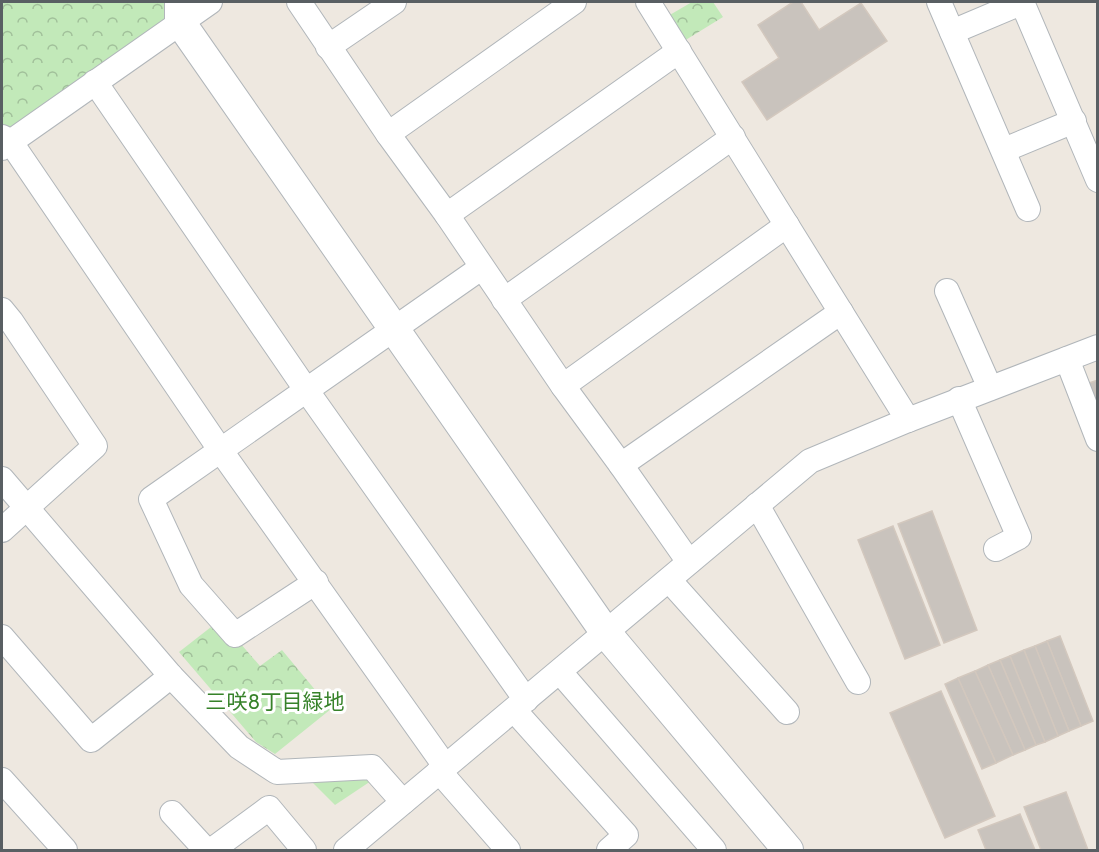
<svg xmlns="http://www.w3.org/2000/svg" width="1099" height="852" font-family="Overpass,'Noto Sans JP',sans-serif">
	<defs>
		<pattern id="park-crowns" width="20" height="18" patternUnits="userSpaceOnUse" patternTransform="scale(1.5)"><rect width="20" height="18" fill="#c2e9b9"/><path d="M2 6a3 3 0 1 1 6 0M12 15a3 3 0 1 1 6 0" fill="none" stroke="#a1c09a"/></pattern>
	</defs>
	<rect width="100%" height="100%" fill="#eee8e0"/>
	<g fill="url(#park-crowns)">
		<path d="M2,2H167V23L9,130L2,126Z"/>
		<path d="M692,2H713L723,17L684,41L668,16Z"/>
		<path d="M220,620L260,666L282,650L331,709L275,754L256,742L179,652Z"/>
		<path d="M307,777H370L371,781L335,805Z"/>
	</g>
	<g fill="#c9c3bd" stroke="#d3c8be" stroke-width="1.5">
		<path d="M793,2H801L819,30L861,3L887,41L767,120L742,82L779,58L758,25Z"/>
		<path d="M1098,380V398L1094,399L1089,383Z"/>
		<path d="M932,511L977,630L944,643L898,524Z"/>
		<path d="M893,526L940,645L905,659L858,540Z"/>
		<path d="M1060,636L1093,721L1081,726L1047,641Z"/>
		<path d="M1047,641L1081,726L1069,731L1035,646Z"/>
		<path d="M1035,646L1069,731L1058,736L1024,650Z"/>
		<path d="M1024,650L1058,736L1045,742L1010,656Z"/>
		<path d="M1010,656L1045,742L1036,745L1000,660Z"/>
		<path d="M1000,660L1036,745L1025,750L988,665Z"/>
		<path d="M988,665L1025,750L1013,755L975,671Z"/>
		<path d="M975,671L1013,755L996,763L958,678Z"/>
		<path d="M958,678L996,763L982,769L945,684Z"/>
		<path d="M941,691L995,816L945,838L890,713Z"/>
		<path d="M1066,792L1088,850H1041L1024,807Z"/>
		<path d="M1020,814L1035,850H986L978,830Z"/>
	</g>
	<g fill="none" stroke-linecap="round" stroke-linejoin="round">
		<g stroke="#b1b6ba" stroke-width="26">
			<g id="minor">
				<path d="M299,2L388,134L447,215L563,386L621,465L689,562"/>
				<path d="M648,2L908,420"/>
				<path d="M939,2L1028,209"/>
				<path d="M1022,2L1098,180"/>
				<path d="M952,32L1023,2"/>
				<path d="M328,47L394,2"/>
				<path d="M95,82L307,391L526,700"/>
				<path d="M388,134L574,2"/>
				<path d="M2,137L10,141L221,451L445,766"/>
				<path d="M2,148L210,2"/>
				<path d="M1004,150L1074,121"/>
				<path d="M447,215L679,51"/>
				<path d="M947,291L990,388"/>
				<path d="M504,300L733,137"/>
				<path d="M2,310L11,321L95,446L2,530"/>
				<path d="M1067,359L1098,439"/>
				<path d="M563,386L787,225"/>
				<path d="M959,399L1019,537L996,549"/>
				<path d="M621,465L841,312"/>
				<path d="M2,479L171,676L239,747L277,772L372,767L403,802"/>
				<path d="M757,505L858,682"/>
				<path d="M669,580L787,712"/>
				<path d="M316,582L235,635L191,585L151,499L481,268"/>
				<path d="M2,637L91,740L171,676"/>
				<path d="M560,672L714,850"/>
				<path d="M514,710L626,835L609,850"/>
				<path d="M439,771L508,850"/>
				<path d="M2,780L65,850"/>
				<path d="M172,813L206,850"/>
				<path d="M212,850L269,808L304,850"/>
				<path d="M346,850L810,461L908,420L1098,347"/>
			</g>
		</g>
		<g stroke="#b1b6ba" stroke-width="32">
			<path id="tertiary" d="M180,2V22L606,633L788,850"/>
		</g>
		<use href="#minor" stroke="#fff" stroke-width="24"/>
		<use href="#tertiary" stroke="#fff" stroke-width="30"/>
	</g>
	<g text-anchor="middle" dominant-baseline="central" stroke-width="6" stroke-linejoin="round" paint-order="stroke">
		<g font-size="21" fill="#37822a" stroke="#fff">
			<text x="275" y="703">三咲8丁目緑地</text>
		</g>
	</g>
	<rect width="1099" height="852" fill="none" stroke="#595f63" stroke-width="6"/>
</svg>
